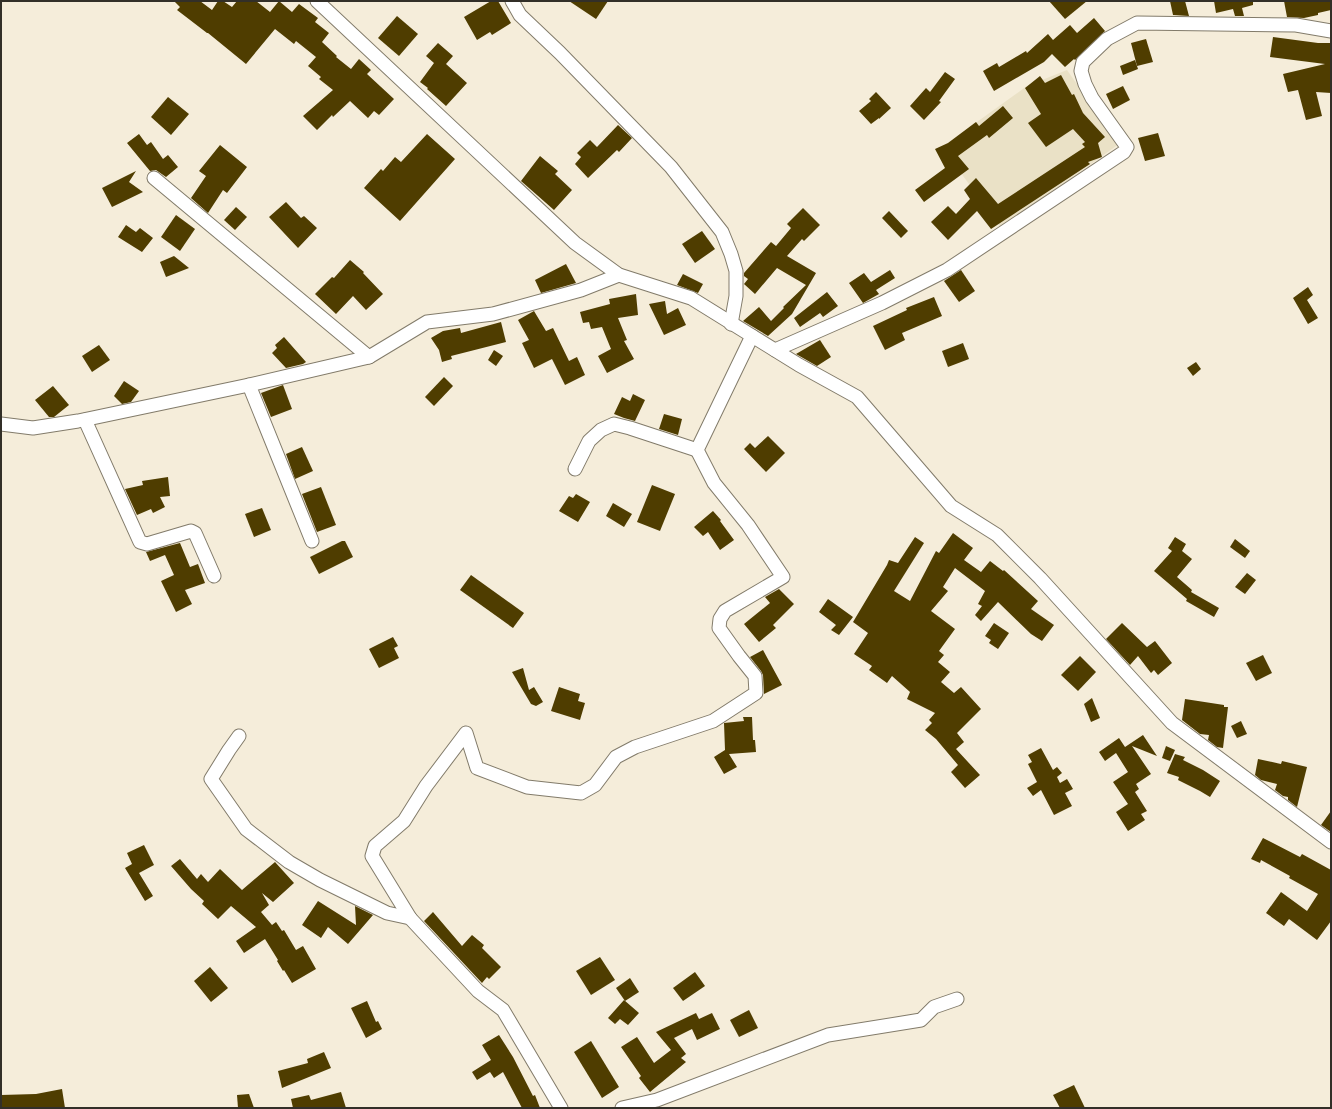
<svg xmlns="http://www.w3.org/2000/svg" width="1332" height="1109" font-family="'Zilla Slab',serif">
	<rect width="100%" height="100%" fill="#f5edda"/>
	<path fill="#eae1c6" d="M1067,70L1119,144L1001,228L942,147L1027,86Z"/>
	<g fill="#4f3d00">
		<path d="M174,1H200L212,10L218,1H223L232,7L237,1H256L270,12L279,1L292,12L299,4L318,18L315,22L329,33L322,42L337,56L336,57L351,69L359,59L371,70L367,74L394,99L379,115L374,111L368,118L350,101L333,117L332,115L317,130L303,116L333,90L319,79L321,77L308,66L316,57L296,41L294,44L275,29L246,64L208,33H207L177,10L180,7Z"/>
		<path d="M491,1H498L511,23L492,35L490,32L477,40L464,17Z"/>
		<path d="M569,1H608L596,19Z"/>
		<path d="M1049,1H1087L1065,19Z"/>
		<path d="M1170,1H1185L1189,16L1173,15Z"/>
		<path d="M1214,1H1253V5L1242,8L1244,16H1235L1233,9L1216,13Z"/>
		<path d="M1284,1H1331V10L1318,13V15L1304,18L1287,17Z"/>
		<path d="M397,16L418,34L399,56L378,38Z"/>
		<path d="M1094,18L1105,31L1075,60L1074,59L1065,67L1052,54L1044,62L994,91L983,71L997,63L999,67L1026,51L1027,53L1048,34L1053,40L1070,25L1077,33Z"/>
		<path d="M1273,37L1318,43H1331V93L1316,92L1322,116L1306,120L1298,90L1288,92L1283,74L1325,64L1270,57Z"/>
		<path d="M1146,39L1153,62L1137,66L1131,43Z"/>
		<path d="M438,43L453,56L446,64L467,83L446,106L427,89L428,88L420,82L434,63L426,56Z"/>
		<path d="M1135,60L1138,69L1123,75L1120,66Z"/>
		<path d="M945,72L955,79L939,101L941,102L924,120L910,106L926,88L930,92Z"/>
		<path d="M1061,75L1072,95L1074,94L1083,113L1105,137L1098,143L1102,157L1088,162L1090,164L991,229L977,211L948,240L931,222L948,206L956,214L970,199L964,190L976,178L998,204L1085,147L1082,144L1085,142L1073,129L1046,147L1028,123L1041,114L1025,88L1040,76L1045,83Z"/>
		<path d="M1123,86L1130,100L1113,109L1106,94Z"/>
		<path d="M876,92L891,108L879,119V118L871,124L859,111L871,101L869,99Z"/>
		<path d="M168,97L189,114L171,135L151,117Z"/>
		<path d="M1003,106L1013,118L989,138L987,135L958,156L969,169L924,202L915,190L945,168L935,149L948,143L976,122L979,126Z"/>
		<path d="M618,125L632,138L619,152L617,150L588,178L575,164L581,157L577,153L590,140L597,147Z"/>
		<path d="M1158,133L1165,156L1145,161L1138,138Z"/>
		<path d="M139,134L147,145L151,142L163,159L168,155L178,167L166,177L156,170L150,171L127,143Z"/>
		<path d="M427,134L455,159L400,221L364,188L381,169L383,171L395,157L401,162Z"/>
		<path d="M220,145L247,167L227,193L223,190L208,213L191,198L206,176L199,171Z"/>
		<path d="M540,156L558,171L555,174L572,190L554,210L521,181Z"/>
		<path d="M136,171L129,182L143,192L112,207L102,188Z"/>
		<path d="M286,202L301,218L304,216L317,228L298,248L269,217Z"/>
		<path d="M236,207L247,217L235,230L224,220Z"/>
		<path d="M803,208L820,225L804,241L802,239L787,256L816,273L792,314L768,336L743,321L759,307L771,321L784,308L783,307L806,285L777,268L755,294L744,284L748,279L744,276V273L771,242L776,246L791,228L787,224Z"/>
		<path d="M889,211L908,231L901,238L882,218Z"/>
		<path d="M176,215L195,229L180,251L161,237Z"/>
		<path d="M126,225L136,232L140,228L153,238L142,252L118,237Z"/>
		<path d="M702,231L715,249L695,263L682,244Z"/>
		<path d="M174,256L189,268L166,277L160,262Z"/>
		<path d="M350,260L364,272L363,273L383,294L366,310L353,296L336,314L315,294L332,277L334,278Z"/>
		<path d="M566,264L576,283L541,293L535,280Z"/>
		<path d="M890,270L895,278L876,290L879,294L863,303L849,283L864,273L871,282Z"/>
		<path d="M961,270L975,291L959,302L944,281Z"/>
		<path d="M683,274L703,284L698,293L677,285Z"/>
		<path d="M1308,287L1313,295L1307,300L1318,318L1308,324L1293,298Z"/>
		<path d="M827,292L838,306L823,317L820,313L800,327L794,318Z"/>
		<path d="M636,294L638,315L618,318L627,340L624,341L634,359L607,373L598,356L611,349L602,327L591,329L589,322L583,323L580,312L610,304L609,299Z"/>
		<path d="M934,297L942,316L902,333L905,340L885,350L873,326L907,310L906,308Z"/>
		<path d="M665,301L667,314L678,308L686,325L664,335L649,304Z"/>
		<path d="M534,311L546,331L553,328L569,361L577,357L585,375L565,385L552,359L534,368L522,343L529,340L518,320Z"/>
		<path d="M501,322L506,342L451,356L452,359L442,362L439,350L431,338L443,331L460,328L461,333Z"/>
		<path d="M284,337L306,362L303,364L286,368L272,353L277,348L275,345Z"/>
		<path d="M820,340L831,357L817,366L796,354Z"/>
		<path d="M963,343L969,359L948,367L942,351Z"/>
		<path d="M99,345L110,360L92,372L82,356Z"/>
		<path d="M494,350L503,356L496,366L488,360Z"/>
		<path d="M1196,362L1201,369L1193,376L1187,368Z"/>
		<path d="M444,377L453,386L434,406L425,397Z"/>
		<path d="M124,381L139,391L131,402L122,404L114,396Z"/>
		<path d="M283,385L292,409L271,417L261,393Z"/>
		<path d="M53,386L69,405L54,417H49L35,400Z"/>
		<path d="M633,394L645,400L635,421L624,418L614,414L622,397L630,401Z"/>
		<path d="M664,414L682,419L678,435L659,429Z"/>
		<path d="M768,436L785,453L766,472L744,449L750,443L755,448Z"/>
		<path d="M302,447L313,471L295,479L286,454Z"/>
		<path d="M168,477L170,496L160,497L165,507L153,513L151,509L137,515L125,489L143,485L142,481Z"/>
		<path d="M652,485L675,494L660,531L637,522Z"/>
		<path d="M321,487L336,525L317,532L302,494Z"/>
		<path d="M576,494L590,502L578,522L559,511L569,496L573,498Z"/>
		<path d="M613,503L632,514L624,527L606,516Z"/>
		<path d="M262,508L271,530L254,537L245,514Z"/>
		<path d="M713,511L721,520L720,521L734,540L720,550L708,532L703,536L694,527Z"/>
		<path d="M953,533L973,548L964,560L981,572L990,561L1003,571L1004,570L1038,601L1031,609L1054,625L1042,641L1031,634L998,602L981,621L975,615L982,606L978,604L985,591L955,568L943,587L948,591L931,611L955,629L939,651L944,655L938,662L950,672L941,682L954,693L961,687L981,709L957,733L964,742L956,749L980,775L965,788L951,772L958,765L936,739L925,730L932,723L929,720L935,713L907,699L910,692L892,676L887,683L869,670L872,666L854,654L868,633L853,622L887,565L889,560L898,563L915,537L924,543L894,591L910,601L936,551L939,553Z"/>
		<path d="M1175,537L1186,544L1182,551L1192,559L1177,577L1192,590L1191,592L1219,608L1214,617L1186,601L1187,599L1154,571L1172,551L1168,548Z"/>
		<path d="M1235,539L1250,551L1245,558L1230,547Z"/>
		<path d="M342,541H345L353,557L319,574L310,557Z"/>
		<path d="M180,543L190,567L198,564L205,583L185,590L192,604L176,612L161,581L174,575L165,555L150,561L146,552Z"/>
		<path d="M1247,573L1256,580L1245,594L1235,587Z"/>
		<path d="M471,575L524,613L513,628L460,590Z"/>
		<path d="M779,589L794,604L773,625L776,628L759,642L744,624L770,603L765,597Z"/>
		<path d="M828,599L853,617L839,635L831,630L836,625L819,612Z"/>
		<path d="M994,623L1009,633L998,649L989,643L991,640L985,636Z"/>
		<path d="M1122,623L1147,647L1155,641L1172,663L1158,675L1154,670L1151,673L1138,656L1130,665L1106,639Z"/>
		<path d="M393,637L398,646L394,648L399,658L379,668L369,649Z"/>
		<path d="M763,650L782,685L764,694L763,675L761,671L750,657Z"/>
		<path d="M1263,655L1272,673L1256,681L1246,663Z"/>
		<path d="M1080,656L1096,672L1078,691L1061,675Z"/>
		<path d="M523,668L529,690L534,687L543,702L536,706L531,704L512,672Z"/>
		<path d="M559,687L580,694L578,701L585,703L580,720L551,711Z"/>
		<path d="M1092,698L1100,718L1091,722L1084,704Z"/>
		<path d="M1185,699L1224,705V707H1228L1223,748L1217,747L1208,740L1209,735L1200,734L1182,720Z"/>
		<path d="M743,717H752L753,740H755L756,752L729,754L737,767L724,774L714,757L725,750L724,723L744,721Z"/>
		<path d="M1241,721L1247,734L1237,738L1231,726Z"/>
		<path d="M1143,735L1157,756L1132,746L1151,774L1136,784L1139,789L1135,792L1147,811L1141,814L1145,820L1128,831L1116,812L1128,804L1113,782L1128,772L1116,753L1105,761L1099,752L1119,738L1125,747Z"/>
		<path d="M1166,746L1175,750L1170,761L1162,758Z"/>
		<path d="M1041,748L1053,770L1057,767L1062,773L1057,777L1060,783L1067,779L1073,789L1065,793L1072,806L1054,815L1041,790L1033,796L1027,788L1037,782L1028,764L1032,762L1028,755Z"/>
		<path d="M1175,754L1185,757L1183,760L1203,770L1220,781L1210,797L1200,791L1178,780L1179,777L1167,773Z"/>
		<path d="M1258,759L1281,764L1282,761L1307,767L1297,807L1288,800V797L1283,796L1275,790L1277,784L1261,780L1255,775Z"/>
		<path d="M1331,811V832L1321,825Z"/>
		<path d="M1263,838L1300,857L1302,854L1331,870V921L1317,940L1289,919L1284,926L1266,913L1281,892L1307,911L1318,894L1289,878L1290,876L1261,860L1260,863L1251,859Z"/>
		<path d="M144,845L154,865L139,873L153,896L145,901L125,868L132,864L127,853Z"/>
		<path d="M180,859L197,879L201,874L208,882L220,869L242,890L275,862L294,883L273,902L262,893L269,905L261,912L272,925L276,922L282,931L284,930L296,950L303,946L316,969L292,983L284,970L283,971L277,961L278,960L265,939L244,953L236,941L256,927L231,906L218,919L202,904L204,901L191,889L171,866Z"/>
		<path d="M318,901L356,925L355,906L373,915L348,944L328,927L321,938L302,925Z"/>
		<path d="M433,912L462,946L472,935L484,945L482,948L501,967L489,979L487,977L482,983L424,921Z"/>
		<path d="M600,957L615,980L591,995L576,971Z"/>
		<path d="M210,967L228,988L211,1002L194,981Z"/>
		<path d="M695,972L705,986L683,1001L673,988Z"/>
		<path d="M630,978L639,992L625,1001L616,988Z"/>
		<path d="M624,1000L639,1013L628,1025L620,1019L615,1024L608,1018Z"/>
		<path d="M367,1001L376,1022L378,1021L382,1029L366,1038L351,1008Z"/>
		<path d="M749,1010L758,1028L739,1037L730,1020Z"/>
		<path d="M696,1013L699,1019L712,1013L720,1029L697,1040L692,1029L674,1038L686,1054L681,1058L686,1062L650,1092L639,1078L641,1076L621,1047L637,1037L654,1063L671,1050L656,1032Z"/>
		<path d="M499,1035L513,1057L533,1096L535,1095L540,1108H522L503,1072L494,1078L490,1072L477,1080L472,1072L491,1060L482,1045Z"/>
		<path d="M591,1041L619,1087L602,1098L574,1052Z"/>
		<path d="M324,1052L331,1068L282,1088L278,1071L308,1063L307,1059Z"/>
		<path d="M1074,1085L1085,1108H1060L1053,1095Z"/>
		<path d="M62,1089L65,1108H1V1095L36,1094Z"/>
		<path d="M341,1092L346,1108H293L291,1099L309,1095L311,1100Z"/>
		<path d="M249,1094L254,1108H238L237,1095Z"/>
	</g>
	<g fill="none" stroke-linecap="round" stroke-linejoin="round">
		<g stroke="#827b6a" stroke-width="15">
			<g id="street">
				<path d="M317,1L575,243L619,275L691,298L799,365L857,397L951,506L997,535L1040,578L1172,723L1331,842"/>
				<path d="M512,1L520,15L560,53L671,167L722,232L731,254L736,271V296L731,324"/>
				<path d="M154,178L369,357"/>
				<path d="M775,350L882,303L947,270L1124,152L1127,147L1092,98L1085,84L1081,71L1083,62L1107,39L1137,23L1296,25L1331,31"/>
				<path d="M249,385L312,541"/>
				<path d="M85,420L140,542L147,544L191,531L195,533L214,576"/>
				<path d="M1,424L33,428L78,421L249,385L369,357L427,322L493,314L581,290L619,275"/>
				<path d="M575,469L589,441L601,430L614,424L630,428L697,450"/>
				<path d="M239,736L229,750L211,779L246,829L289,862L320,880L387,913L410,918L478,991L503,1010L561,1108"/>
				<path d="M410,918L372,856L375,846L404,821L426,786L466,733L477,768L527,787L581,793L595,785L616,757L635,747L713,721L756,693L755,676L739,656L719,628L720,619L725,611L783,577L748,525L714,483L697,450L752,336"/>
				<path d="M622,1108L657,1100L828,1035L921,1020L934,1007L957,999"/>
			</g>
		</g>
		<use href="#street" stroke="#fff" stroke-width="13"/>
	</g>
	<rect width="1332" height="1109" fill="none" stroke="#322f28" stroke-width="4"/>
</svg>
